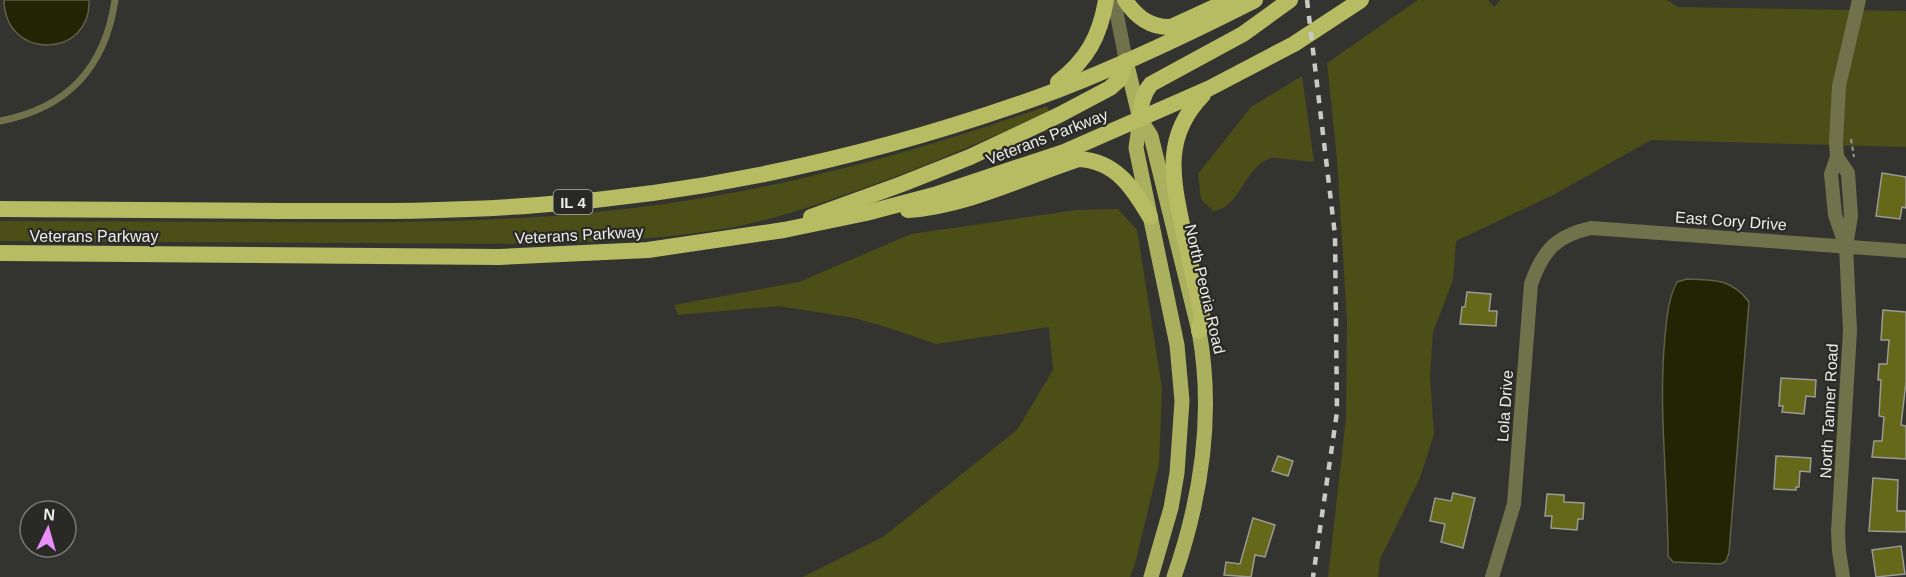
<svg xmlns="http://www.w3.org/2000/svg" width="1906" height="577" font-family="Helvetica,sans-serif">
	<rect width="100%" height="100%" fill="#33342f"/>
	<g fill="#4c4e18">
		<path d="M1418,0H1488L1494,7L1500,0H1667L1678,7L1906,11V147L1651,140L1555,194L1456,241L1453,280L1433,332L1430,377L1434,434L1420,478L1380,559L1378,577H1328L1346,418L1347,321L1337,159L1327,63Z"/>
		<path d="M1302,76L1314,162C1306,162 1276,157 1271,158C1244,166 1241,208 1213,211L1201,199L1198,174L1251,107Z"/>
		<path d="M1047,106L1049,111C984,141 920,169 852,192C814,206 774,219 734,227C674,238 611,241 549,244L0,241V221C87,221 174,222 261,222C377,223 492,223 607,211C757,196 905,156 1047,106Z"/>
		<path d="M1118,209L1137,230L1162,388L1159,464L1135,564L1130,577H803L883,537L1017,430L1053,370L1049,327L936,344L889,328L854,318L778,306L678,315L674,305L799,282L911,234L1076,210Z"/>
	</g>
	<g fill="#222404" stroke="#5f6049" stroke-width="1.5">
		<path d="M4,0H89C92,58 5,62 4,0Z"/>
		<path d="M1687,279C1714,280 1731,278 1749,302L1729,553L1726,561L1721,564L1673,562L1668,556C1668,482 1658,409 1665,336C1667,317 1668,299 1677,282Z"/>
	</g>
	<g fill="#666819" stroke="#9a9a94" stroke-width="1.5">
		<path d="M1882,173L1906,177V208L1902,207L1900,219L1876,216Z"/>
		<path d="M1467,292L1491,294L1489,311H1497L1496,326L1460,324L1462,307H1465Z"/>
		<path d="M1883,310L1906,312V382L1901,425L1906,426V459L1872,457L1874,441H1882L1884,417L1879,416L1881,380H1878L1879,364H1887L1889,340H1881Z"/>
		<path d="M1781,378L1816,380L1815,397L1806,396L1804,414L1782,412L1783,406H1779Z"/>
		<path d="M1278,456L1293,461L1288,476L1272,471Z"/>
		<path d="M1776,456L1811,458L1810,472L1800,471L1799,487H1796V490L1774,489Z"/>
		<path d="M1873,478L1898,480L1897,511H1906V532L1869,531Z"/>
		<path d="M1453,493L1475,498L1463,548L1441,542L1445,524L1430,521L1435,498L1451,501Z"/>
		<path d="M1547,494L1564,495V502L1584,503L1583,519H1578L1577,530L1551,528L1552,516H1545Z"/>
		<path d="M1253,518L1275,525L1265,557L1255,555L1251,577L1224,575L1226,562L1240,564Z"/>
		<path d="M1901,546L1905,574L1876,577L1872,550Z"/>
	</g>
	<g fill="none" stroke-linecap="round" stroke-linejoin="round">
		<path stroke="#979793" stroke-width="2" stroke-dasharray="4.5 3" stroke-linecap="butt" d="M1851,139L1854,157"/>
		<path stroke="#70724c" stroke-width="7" d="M0,121C68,108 105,68 115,0"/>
		<g stroke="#70724c" stroke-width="14">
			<path d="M1114,0L1126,61"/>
			<path d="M1837,157L1848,173L1851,216L1846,246L1850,331L1838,531L1839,551L1843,577"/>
			<path d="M1845,244L1835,215L1831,174L1837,157L1836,142L1839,86L1859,0"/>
			<path d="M1492,577L1514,504L1531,284C1543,250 1556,236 1591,228L1906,251"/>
		</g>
		<g stroke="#abb05f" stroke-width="15">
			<path d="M1126,61L1140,119L1151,136L1199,331C1214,413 1201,499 1174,577"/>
			<path d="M1140,119L1136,148L1177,345L1182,401L1177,473L1171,508L1151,577"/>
		</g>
		<g stroke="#b7bc62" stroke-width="16">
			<path d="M1125,0C1136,17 1150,28 1171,27L1230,0"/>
			<path d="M1058,82C1087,60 1100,36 1106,0"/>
			<path d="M1140,119C1141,105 1142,95 1151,84L1243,34L1290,0"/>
			<path d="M0,209C93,209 186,210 279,211C365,211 451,212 538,205C707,193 876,155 1036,98C1111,71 1184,36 1255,0"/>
			<path d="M908,210C966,206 1024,177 1079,159C1116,161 1133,188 1150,217"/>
			<path d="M811,217L902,184L970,157L1059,115L1110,88L1120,79L1126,61"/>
			<path d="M0,253L499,257L648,250L784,230L866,213L934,195L1064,152L1210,88L1294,44L1361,0"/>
			<path d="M1199,331L1202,315C1196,288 1190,261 1184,234C1173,181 1161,138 1203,95"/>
		</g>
		<path stroke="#c9c9c6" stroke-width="4.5" stroke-dasharray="8 8" stroke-linecap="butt" d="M1307,0L1335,235L1337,412L1313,577"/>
	</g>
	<g text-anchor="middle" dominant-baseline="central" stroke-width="4.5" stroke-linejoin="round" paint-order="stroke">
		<rect fill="#292a25" stroke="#b2b2ae" stroke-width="1.5" x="553.5" y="190" width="39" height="24" rx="4.5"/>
		<g font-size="15" font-weight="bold" fill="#ecece9">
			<text x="573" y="202">IL 4</text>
		</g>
		<g font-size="16" fill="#ecece9" stroke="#292a25">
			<text transform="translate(1047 137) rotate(-21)">Veterans Parkway</text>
			<text transform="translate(1731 221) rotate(4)">East Cory Drive</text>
			<text transform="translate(579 235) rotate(-3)">Veterans Parkway</text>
			<text x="94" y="236">Veterans Parkway</text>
			<text transform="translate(1205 289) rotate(77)">North Peoria Road</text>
			<text transform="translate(1505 406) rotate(-86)">Lola Drive</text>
			<text transform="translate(1829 411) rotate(-87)">North Tanner Road</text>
		</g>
	</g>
	<g transform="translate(48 529) rotate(5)"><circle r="28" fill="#292a25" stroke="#777873" stroke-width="1.5"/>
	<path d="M0-4.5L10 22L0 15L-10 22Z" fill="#eb8dfb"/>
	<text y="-9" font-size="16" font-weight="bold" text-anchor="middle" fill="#ecece9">N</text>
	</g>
</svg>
